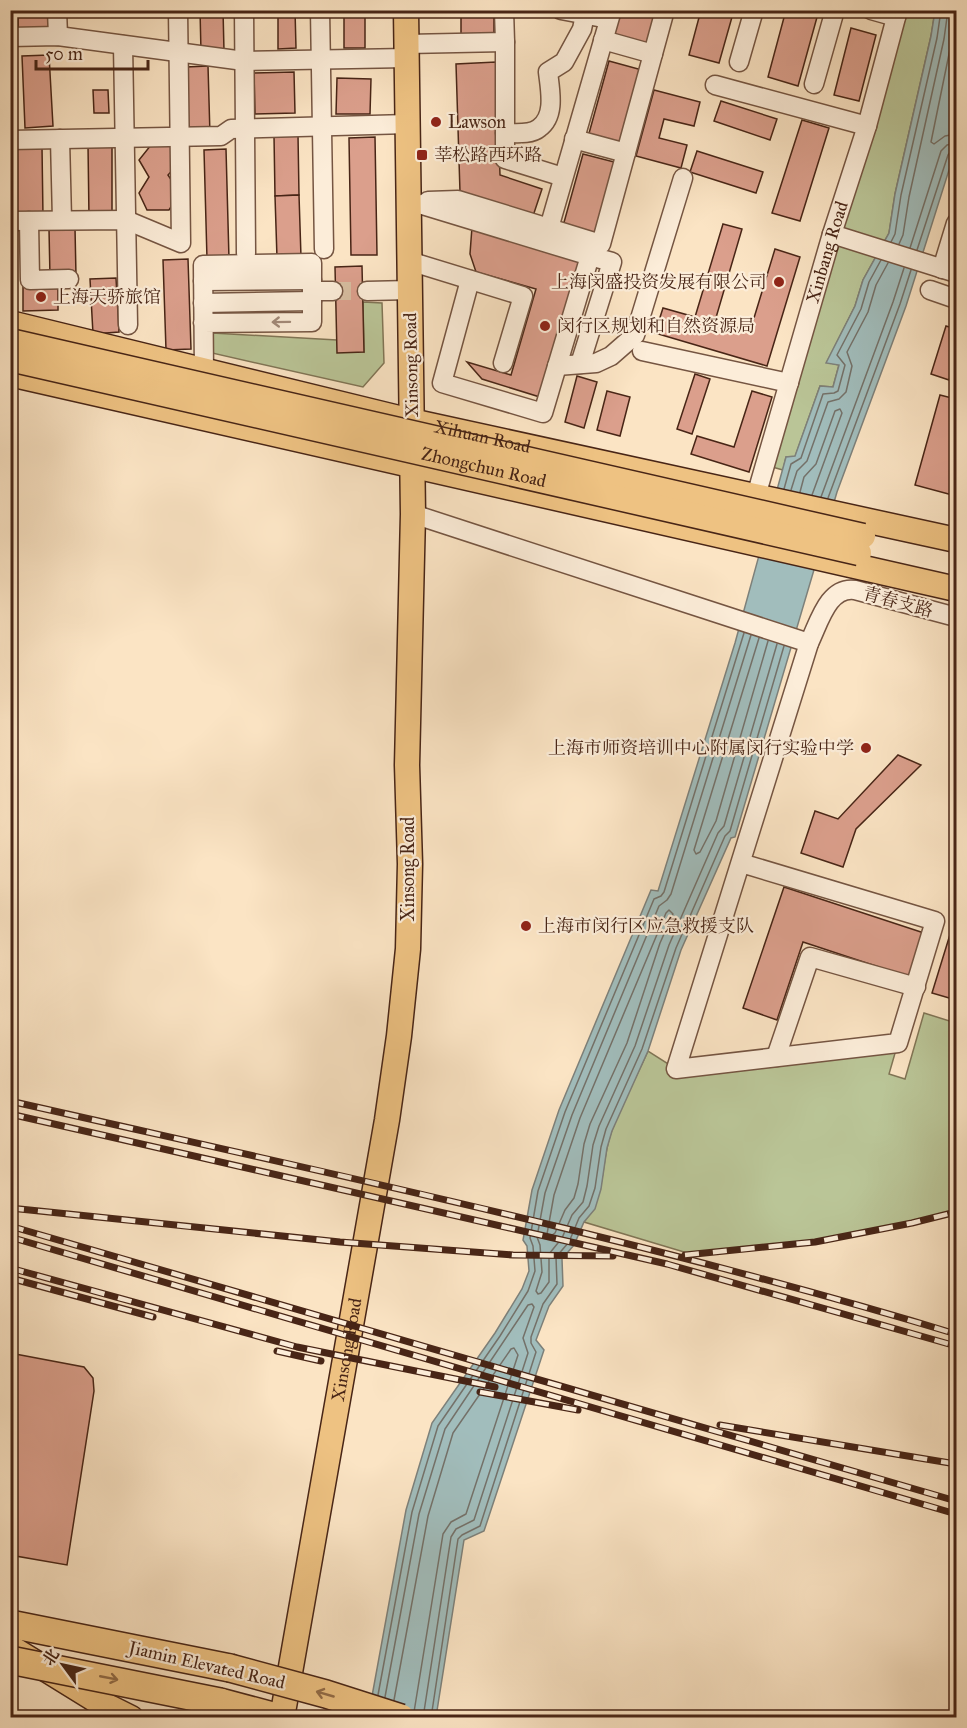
<svg xmlns="http://www.w3.org/2000/svg" width="967" height="1728" font-family="'IM FELL Great Primer','Noto Serif SC',serif">
	<rect width="100%" height="100%" fill="#fbe4c4"/>
	<filter id="stains"><feTurbulence type="fractalNoise" baseFrequency=".00333" numOctaves="4"/><feColorMatrix values="0 0 0 0 .2 0 0 0 0 .09 0 0 0 0 .02 0 0 0 .5 -.17"/></filter>
	<radialGradient id="worn" r=".72"><stop offset=".6" stop-color="#630" stop-opacity="0"/><stop offset="1" stop-color="#630" stop-opacity=".3"/></radialGradient>
	<g fill="#bac597" stroke="#817556" stroke-width="1.5">
		<path d="M897,11H935L931,36L895,194L889,233L863,280L855,306L827,362L839,365L833,387L820,386L795,457H786L783,470L765,465Z"/>
		<path d="M363,302L382,303L384,363L363,387L212,353V333L337,340L364,352Z"/>
		<path d="M924,1013L956,1023V1212L912,1223L815,1242L694,1255L584,1222C607,1194 600,1165 611,1133C621,1105 636,1078 648,1051L676,1069L898,1043L889,1074L905,1079Z"/>
	</g>
	<path fill="#a1bdbc" stroke="#7d807a" stroke-width="1.5" d="M935,11H956V148L906,306L837,492L735,837L731,838L681,950L648,1051L612,1131L607,1148L601,1189L595,1209L584,1222L574,1245L562,1259L563,1286L549,1306L536,1340L544,1350L484,1531L464,1540L436,1717L368,1718L406,1510L432,1423L495,1333L522,1289L529,1271L527,1246L523,1240L532,1190L559,1110L651,890L658,891L735,643L786,457L795,456L820,386L833,387L839,365L826,363L855,306L863,280L889,233L895,194L931,36Z"/>
	<g fill="none" stroke-linecap="round" stroke-linejoin="round">
		<g stroke="#747169" stroke-width="1.5">
			<path d="M956,20L931,142L934,144L945,136L956,134"/>
			<path d="M891,242L895,234L901,195L937,38L941,10"/>
			<path d="M899,244L903,235L909,197L944,39L948,10"/>
			<path d="M910,248L941,151L947,145L956,143"/>
			<path d="M917,250L948,155L951,151L956,150"/>
			<path d="M784,489L791,464L801,458L823,394L834,393L838,391L845,365L837,355L861,309L869,282L881,260"/>
			<path d="M791,490L797,471L807,461L828,402L839,399L846,392L852,366L847,352L868,312L876,285L888,263"/>
			<path d="M800,492L804,477L816,464L835,411L840,409L842,413L812,495"/>
			<path d="M821,497L893,302L904,268"/>
			<path d="M828,498L900,304L911,270"/>
			<path d="M751,635L671,894L667,900L659,906L572,1115L545,1193L537,1237L540,1245L542,1272L536,1291L538,1294L541,1293L549,1282V1254L562,1238L572,1215L583,1202L587,1186L593,1145L599,1126L635,1046L669,945L718,833L724,826L777,644"/>
			<path d="M759,638L694,850L696,854L700,852L716,821L768,641"/>
			<path d="M669,910L673,914L660,943L627,1043L590,1124L584,1144L578,1184L574,1198L565,1210L555,1233L549,1237L547,1234L554,1195L580,1118L666,913Z"/>
			<path d="M378,1695L412,1512L438,1426L500,1336L528,1291L535,1271L533,1246L530,1238L538,1191L565,1112L654,899L661,896L664,892L744,633"/>
			<path d="M385,1697L419,1514L445,1429L528,1305L532,1304L534,1307L523,1338L528,1353L474,1520L456,1529L451,1537L423,1718"/>
			<path d="M394,1700L428,1516L453,1433L511,1349L514,1348L518,1355L466,1514L451,1522L443,1534L414,1712"/>
			<path d="M431,1718L458,1539L462,1535L480,1526L536,1352L531,1343V1337L543,1304L557,1284L556,1257L569,1242L579,1218L589,1206L595,1188L601,1147L606,1129L642,1049L676,948L725,836L730,831L784,646"/>
		</g>
	</g>
	<g fill="#db9f8c" stroke="#482516" stroke-width="1.5">
		<path d="M18,10H50V29L18,30Z"/>
		<path d="M200,10H223L224,51L201,52Z"/>
		<path d="M278,10H295L296,48L278,49Z"/>
		<rect x="344" y="10" width="21" height="38"/>
		<path d="M461,10H494V35L461,36Z"/>
		<path d="M620,10H659L649,46L613,36Z"/>
		<path d="M701,10H734L719,63L689,55Z"/>
		<path d="M786,10H819L798,86L768,77Z"/>
		<path d="M851,28L876,35L859,101L834,95Z"/>
		<path d="M49,55L53,126L25,128L22,56Z"/>
		<path d="M609,61L642,70L620,146L588,137Z"/>
		<path d="M496,62L500,175L542,189L533,216L460,192L456,64Z"/>
		<path d="M208,66L210,135H187L186,67Z"/>
		<path d="M294,72L295,113L255,114L254,73Z"/>
		<path d="M337,78L371,79L370,114H336Z"/>
		<path d="M93,90H108L109,113H94Z"/>
		<path d="M654,90L700,102L694,126L664,119L659,138L687,145L681,168L636,156Z"/>
		<path d="M721,101L777,119L770,140L714,121Z"/>
		<path d="M802,120L829,128L800,221L772,213Z"/>
		<path d="M298,135L299,195L275,196L274,136Z"/>
		<path d="M375,137L377,255H351L349,138Z"/>
		<path d="M112,144V217L89,218L88,145Z"/>
		<path d="M151,145L170,146L179,163L168,175L180,193L169,210H147L139,193L149,177L139,160Z"/>
		<path d="M16,147H42L43,217H17Z"/>
		<path d="M226,149L229,259H207L204,150Z"/>
		<path d="M697,151L763,172L756,193L690,172Z"/>
		<path d="M583,154L618,163L597,236L563,226Z"/>
		<path d="M299,195L301,257L277,258L275,196Z"/>
		<path d="M723,224L742,229L715,321L750,331L775,249L800,257L767,366L655,333L663,308L695,317Z"/>
		<path d="M472,227L585,261L543,398L482,379L467,362L511,375L536,289L476,272L470,254Z"/>
		<path d="M75,228L76,276L50,277L49,229Z"/>
		<path d="M188,259L191,349L166,350L163,260Z"/>
		<path d="M362,266L364,352L337,353L335,267Z"/>
		<path d="M116,278L119,332L93,334L90,279Z"/>
		<path d="M58,282V310L23,311V283Z"/>
		<path d="M946,326L956,329V357L949,380L931,374Z"/>
		<path d="M695,374L710,379L692,434L677,429Z"/>
		<path d="M577,376L597,382L584,428L565,422Z"/>
		<path d="M607,391L630,397L620,436L597,430Z"/>
		<path d="M752,391L772,397L749,472L691,454L697,436L734,447Z"/>
		<path d="M940,395L956,399V457L952,475L956,476V496L915,485Z"/>
		<path d="M898,755L921,765L856,829L843,867L801,853L815,811L838,819Z"/>
		<path d="M784,887L924,933L909,977L803,942L777,1020L743,1008Z"/>
		<path d="M956,915V1000L932,993Z"/>
		<path d="M10,1353L84,1367L93,1378L94,1391L67,1565L10,1555Z"/>
	</g>
	<g fill="none" stroke-linecap="round" stroke-linejoin="round">
		<path stroke="#d7bea1" stroke-width="18" stroke-dasharray="18 9" stroke-linecap="butt" d="M333,291H367"/>
		<g stroke="#755542" stroke-width="21">
			<g id="minor">
				<path d="M57,10L58,36"/>
				<path d="M244,10L246,253"/>
				<path d="M320,10L324,249"/>
				<path d="M561,10L598,17"/>
				<path d="M871,10L896,17"/>
				<path d="M10,37L58,36L244,61L407,58"/>
				<path d="M603,40L653,54"/>
				<path d="M505,42V159L563,177"/>
				<path d="M407,44L505,42L504,10"/>
				<path d="M123,45L128,325"/>
				<path d="M739,62L754,10"/>
				<path d="M814,84L835,10"/>
				<path d="M715,85L867,126"/>
				<path d="M505,133C515,133 531,135 539,128C556,116 550,90 548,72L564,62L582,29L586,10"/>
				<path d="M60,139L62,220"/>
				<path d="M574,139L626,153"/>
				<path d="M10,140L221,136L231,129L408,124"/>
				<path d="M409,201L590,256L543,413L442,383L470,280"/>
				<path d="M428,201L458,200L601,244L665,10"/>
				<path d="M10,221L126,220L181,243L178,10"/>
				<path d="M29,221L30,280L69,279"/>
				<path d="M549,228L612,10"/>
				<path d="M832,234L956,273"/>
				<path d="M409,261L523,296L503,363"/>
				<path d="M942,269L956,223"/>
				<path d="M203,281L312,280"/>
				<path d="M930,290L956,299"/>
				<path d="M312,291H333"/>
				<path d="M367,291L410,290"/>
				<path d="M203,303L312,301"/>
				<path d="M203,323L312,322V263L203,265L204,372"/>
				<path d="M642,351L789,383"/>
				<path d="M580,364L612,262L590,256"/>
				<path d="M557,366L596,363L611,356L635,335L683,178"/>
				<path id="s1" d="M756,496L832,234L867,126L898,10"/>
				<path d="M413,514L809,643C819,623 828,586 855,590L956,617"/>
				<path d="M741,863L935,921L898,1043L676,1069L809,643"/>
				<path d="M776,1057L810,957L916,987"/>
			</g>
		</g>
		<g stroke="#482516" stroke-width="27">
			<g id="major">
				<path id="s2" d="M10,323L411,421L956,540"/>
				<path d="M10,374L956,589"/>
				<path d="M10,1647L99,1702L131,1718"/>
				<path id="s3" d="M282,1718L387,1120L399,1036L408,949L410,864L407,765L413,514L406,10"/>
			</g>
		</g>
		<g stroke="#482516" stroke-width="30">
			<g id="highway">
				<path d="M10,1624L230,1668"/>
				<path d="M220,1702L280,1718"/>
			</g>
		</g>
		<use href="#minor" stroke="#fcedd9" stroke-width="18"/>
		<use href="#major" stroke="#eec282" stroke-width="24"/>
		<use href="#highway" stroke="#eec282" stroke-width="27"/>
		<g stroke="#482516" stroke-width="7">
			<g id="rail">
				<path d="M10,1101C327,1173 646,1240 956,1334"/>
				<path d="M10,1114L667,1264L956,1346"/>
				<path d="M10,1208L340,1242L513,1255L613,1256"/>
				<path d="M10,1226L956,1501"/>
				<path d="M10,1237L956,1514"/>
				<path d="M685,1255L815,1242L912,1223L956,1212"/>
				<path d="M10,1268L297,1347L495,1387"/>
				<path d="M10,1278L153,1317"/>
				<path d="M277,1351L321,1361"/>
				<path d="M480,1392L578,1410"/>
				<path d="M720,1425L956,1464"/>
			</g>
		</g>
		<use href="#rail" stroke="#fcedd9" stroke-width="4.5" stroke-dasharray="14" stroke-linecap="butt"/>
		<g stroke="#482516" stroke-width="27" stroke-linecap="butt">
			<g id="major-bridge">
				<path d="M10,341L863,536"/>
				<path id="s4" d="M10,359L859,553"/>
			</g>
		</g>
		<g stroke="#482516" stroke-width="30" stroke-linecap="butt">
			<g id="highway-bridge">
				<path d="M10,1660L220,1702"/>
				<path d="M230,1668L326,1694L401,1718"/>
			</g>
		</g>
		<use href="#major-bridge" stroke="#eec282" stroke-width="24"/>
		<use href="#highway-bridge" stroke="#eec282" stroke-width="27"/>
	</g>
	<defs><path id="oneway-shaft" d="M-6 0H5M1.5-3L5.5 0L1.5 3" fill="none" stroke-width="1.6" stroke-linecap="round" stroke-linejoin="round" transform="scale(1.5)"/></defs>
	<use stroke="#a28978" href="#oneway-shaft" transform="translate(281 322) rotate(179)"/>
	<g stroke="#936c47">
		<use href="#oneway-shaft" transform="translate(109 1678) rotate(11)"/>
		<use href="#oneway-shaft" transform="translate(325 1694) rotate(-164)"/>
	</g>
	<g fill="#8f2418" stroke="#fcedd9" stroke-width="2">
		<circle cx="436" cy="122" r="6"/>
		<rect x="416" y="149" width="12" height="12" rx="3"/>
		<circle cx="779" cy="282" r="6"/>
		<circle cx="41" cy="297" r="6"/>
		<circle cx="545" cy="326" r="6"/>
		<circle cx="866" cy="748" r="6"/>
		<circle cx="526" cy="926" r="6"/>
	</g>
	<g text-anchor="middle" dominant-baseline="central" stroke-width="4.5" stroke-linejoin="round" paint-order="stroke">
		<g font-size="18" fill="#482516" stroke="#fcedd9" text-anchor="start">
			<text x="448" y="122">Lawson</text>
			<text x="434" y="155">莘松路西环路</text>
			<text x="767" y="282" text-anchor="end">上海闵盛投资发展有限公司</text>
			<text x="53" y="297">上海天骄旅馆</text>
			<text x="557" y="326">闵行区规划和自然资源局</text>
			<text x="854" y="748" text-anchor="end">上海市师资培训中心附属闵行实验中学</text>
			<text x="538" y="926">上海市闵行区应急救援支队</text>
		</g>
		<g font-size="18" fill="#482516" stroke="#fcedd9">
			<text stroke="none"><textPath href="#s1" startOffset="254">Xinbang Road</textPath></text>
			<text transform="translate(411 365) rotate(-91)">Xinsong Road</text>
			<text stroke="none"><textPath href="#s2" startOffset="486">Xihuan Road</textPath></text>
			<text stroke="none"><textPath href="#s4" startOffset="486">Zhongchun Road</textPath></text>
			<text transform="translate(898 602) rotate(15)">青春支路</text>
			<text transform="translate(408 869) rotate(-90)">Xinsong Road</text>
			<text stroke="none"><textPath href="#s3" startOffset="374">Xinsong Road</textPath></text>
			<text transform="translate(207 1665) rotate(13)">Jiamin Elevated Road</text>
		</g>
	</g>
	<rect width="967" height="1728" fill="none" stroke="#fbe4c4" stroke-width="36"/>
	<rect x="12" y="12" width="943" height="1704" fill="none" stroke="#482516" stroke-width="3"/>
	<rect x="18" y="18" width="931" height="1692" fill="none" stroke="#482516" stroke-width="1.5"/>
	<g transform="translate(63 1665) rotate(303)" stroke="#fcedd9" stroke-width="4.5" paint-order="stroke">
	<path d="M0-4.5L10 22L0 15L-10 22Z" fill="#482516"/>
	<text y="-9" font-size="16" font-weight="bold" text-anchor="middle" fill="#482516">北</text>
	</g>
	<path d="M36 60v9h112v-9" fill="none" stroke="#482516" stroke-width="3"/>
	<text x="45" y="60" font-size="18" fill="#482516" stroke="#fcedd9" stroke-width="4.5" paint-order="stroke">50 m</text>
	<rect width="100%" height="100%" filter="url(#stains)"/>
	<rect width="100%" height="100%" fill="url(#worn)"/>
</svg>
